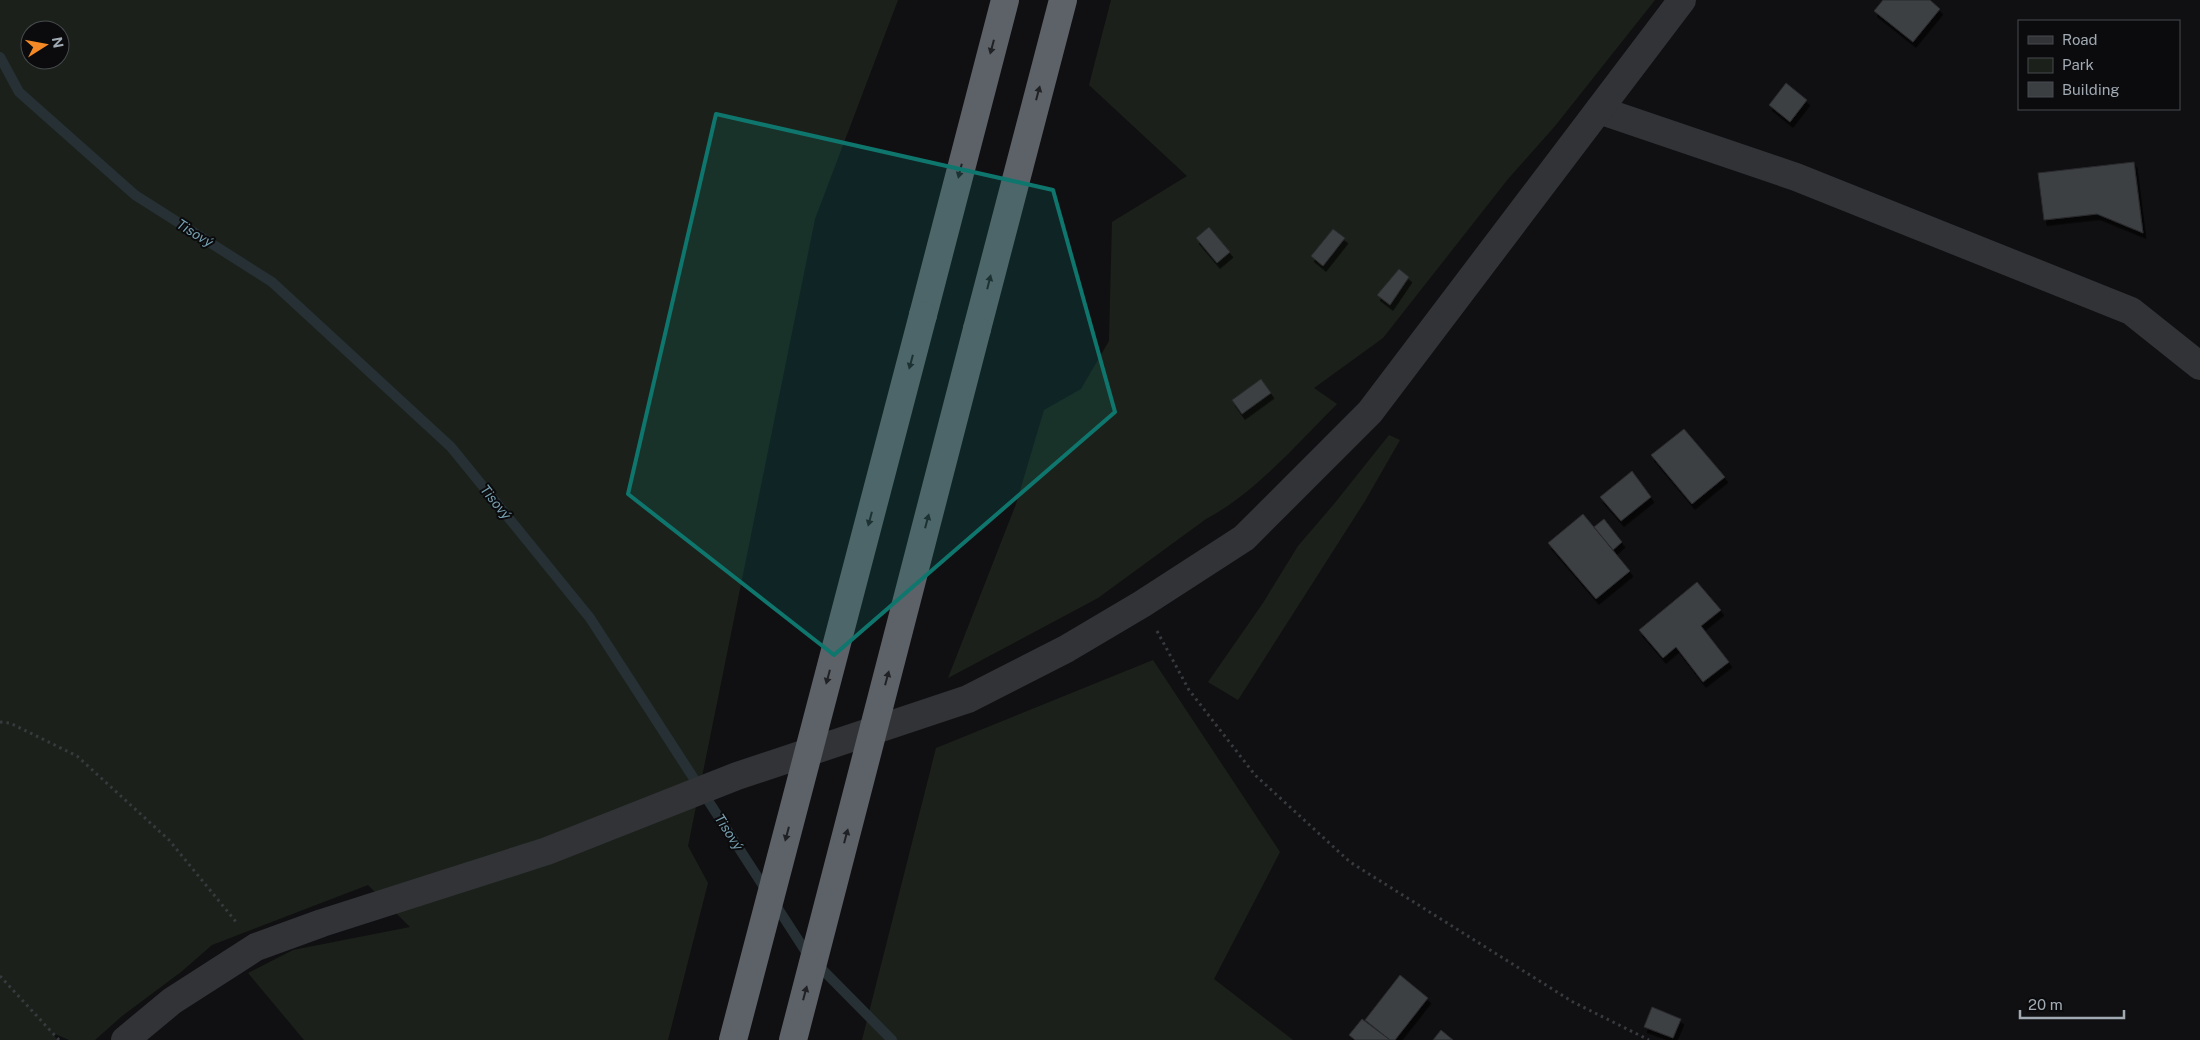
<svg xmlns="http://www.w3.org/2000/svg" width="2200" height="1040" font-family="'Public Sans',sans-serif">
	<defs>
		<filter id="shadow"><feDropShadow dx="3" dy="5.5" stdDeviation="0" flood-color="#0009"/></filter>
	</defs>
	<rect width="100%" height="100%" fill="#101012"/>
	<g fill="#1b211a" fill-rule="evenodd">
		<path d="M0,0H898L815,219L688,846L708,883L668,1040H304L248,973L293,950L410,927L368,885L212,945L181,972L122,1016L95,1040H69L53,1033L57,1040H0ZM30,30H60V60H30Z"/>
		<path d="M1111,0H1655L1555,126L1508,179L1383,338L1314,388L1337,404C1297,444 1255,493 1206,519L1098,598L948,678L1016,504L1044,410L1081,389L1109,341L1112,222L1187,176L1089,85Z"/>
		<path d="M1389,435L1400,440L1365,501L1238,700L1208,682L1263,603L1298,546L1334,504Z"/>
		<path d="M1153,660L1280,852L1214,979L1293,1040H862L936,748Z"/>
	</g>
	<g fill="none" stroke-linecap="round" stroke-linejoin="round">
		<path stroke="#273135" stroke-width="10" d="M0,57L19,92L135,195L272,282L451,447L590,618L808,955L892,1040"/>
	</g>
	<g fill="#3c3f42" stroke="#2a2b2e" filter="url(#shadow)">
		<path d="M1883,0H1930L1940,9L1913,42L1874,11Z"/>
		<path d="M1786,83L1807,100L1790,122L1769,105Z"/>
		<path d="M2134,162L2143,233L2097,214L2044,220L2038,173Z"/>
		<path d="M1209,227L1230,252L1217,263L1196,238Z"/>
		<path d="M1333,229L1345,238L1323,266L1311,256Z"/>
		<path d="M1399,269L1409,277L1390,305L1377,295Z"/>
		<path d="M1261,379L1271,393L1242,414L1232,400Z"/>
		<path d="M1684,429L1725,477L1692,504L1651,455Z"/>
		<path d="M1632,471L1651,497L1621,521L1600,497Z"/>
		<path d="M1583,514L1630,571L1596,599L1548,543Z"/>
		<path d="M1604,519L1622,542L1613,550L1594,527Z"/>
		<path d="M1697,582L1721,610L1701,626L1729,662L1703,682L1676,647L1663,658L1639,630Z"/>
		<path d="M1400,975L1428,998L1395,1040H1390L1365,1020Z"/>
		<path d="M1652,1007L1681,1019L1673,1038L1644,1027Z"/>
		<path d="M1362,1019L1390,1040H1355L1349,1035Z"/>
		<path d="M1441,1030L1453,1040H1433Z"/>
	</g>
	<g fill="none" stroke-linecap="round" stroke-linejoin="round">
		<g stroke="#373a3e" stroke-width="3" stroke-dasharray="2.5 4" stroke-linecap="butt">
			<path d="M1157,631L1189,690L1255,775L1350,862L1573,1002L1649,1040"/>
			<path d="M0,722L10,723L77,756L169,840L237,923"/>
			<path d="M0,976L59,1040"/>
		</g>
		<g stroke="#313337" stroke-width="28">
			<path d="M1599,110L1796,177L2131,311L2200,366"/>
			<path d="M125,1040L172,1001L256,947L322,923L547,851L737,776L968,699L1066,649L1142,604L1244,538L1370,412L1682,0"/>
		</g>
		<g stroke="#5d6268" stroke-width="28">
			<path d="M923,315L1005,0"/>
			<path d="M977,329L1063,0"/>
		</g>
		<g stroke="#5d6268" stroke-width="28">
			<path d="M733,1040L923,315"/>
			<path d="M793,1040L977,329"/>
		</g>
	</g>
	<defs><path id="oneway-solid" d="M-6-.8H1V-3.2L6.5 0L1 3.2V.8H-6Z" transform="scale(1.25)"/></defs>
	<g fill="#202124">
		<use href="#oneway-solid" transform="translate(992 47) rotate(105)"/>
		<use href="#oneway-solid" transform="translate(1038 93) rotate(-75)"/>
		<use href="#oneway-solid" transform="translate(960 171) rotate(104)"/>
		<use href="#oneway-solid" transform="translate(989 282) rotate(-76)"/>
		<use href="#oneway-solid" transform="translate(911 362) rotate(105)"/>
		<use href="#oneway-solid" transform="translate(870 519) rotate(105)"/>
		<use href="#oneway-solid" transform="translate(927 521) rotate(-75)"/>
		<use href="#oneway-solid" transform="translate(828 677) rotate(105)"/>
		<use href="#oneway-solid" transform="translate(887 678) rotate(-75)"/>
		<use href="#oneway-solid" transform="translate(787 834) rotate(105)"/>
		<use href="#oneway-solid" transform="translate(846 836) rotate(-75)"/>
		<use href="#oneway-solid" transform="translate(805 993) rotate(-75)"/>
	</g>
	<path fill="#0f766e" fill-opacity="0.2" stroke="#0f766e" stroke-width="4" stroke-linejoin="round" d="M716,114L1053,190L1115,412L834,655L628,494Z"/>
	<g text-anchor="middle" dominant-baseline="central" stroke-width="4" stroke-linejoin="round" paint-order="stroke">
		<g font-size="14" font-style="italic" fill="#769faf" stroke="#0b0b0d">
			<text transform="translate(195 233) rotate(32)">Tisový</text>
			<text transform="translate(496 502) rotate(51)">Tisový</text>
			<text transform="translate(729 832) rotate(57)">Tisový</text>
		</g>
	</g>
	<rect x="2018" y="20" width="162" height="90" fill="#0b0b0d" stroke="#474b4f"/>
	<rect x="2028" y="36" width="25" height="8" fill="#313337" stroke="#474b4f"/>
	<text x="2062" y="45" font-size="15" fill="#a1aab3">Road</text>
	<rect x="2028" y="58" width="25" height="15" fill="#1b211a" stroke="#474b4f"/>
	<text x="2062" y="70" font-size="15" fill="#a1aab3">Park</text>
	<rect x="2028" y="82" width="25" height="15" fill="#3c3f42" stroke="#474b4f"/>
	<text x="2062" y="95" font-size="15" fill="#a1aab3">Building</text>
	<g transform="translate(45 45) rotate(79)"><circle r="24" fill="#0b0b0d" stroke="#474b4f"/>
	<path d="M0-4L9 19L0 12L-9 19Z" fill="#f58925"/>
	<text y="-8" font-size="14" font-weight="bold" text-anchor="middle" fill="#a1aab3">N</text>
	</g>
	<path d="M2020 1010v8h104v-8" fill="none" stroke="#a1aab3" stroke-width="2.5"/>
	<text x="2028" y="1010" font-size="15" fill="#a1aab3" stroke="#0b0b0d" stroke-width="4" paint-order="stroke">20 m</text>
</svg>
